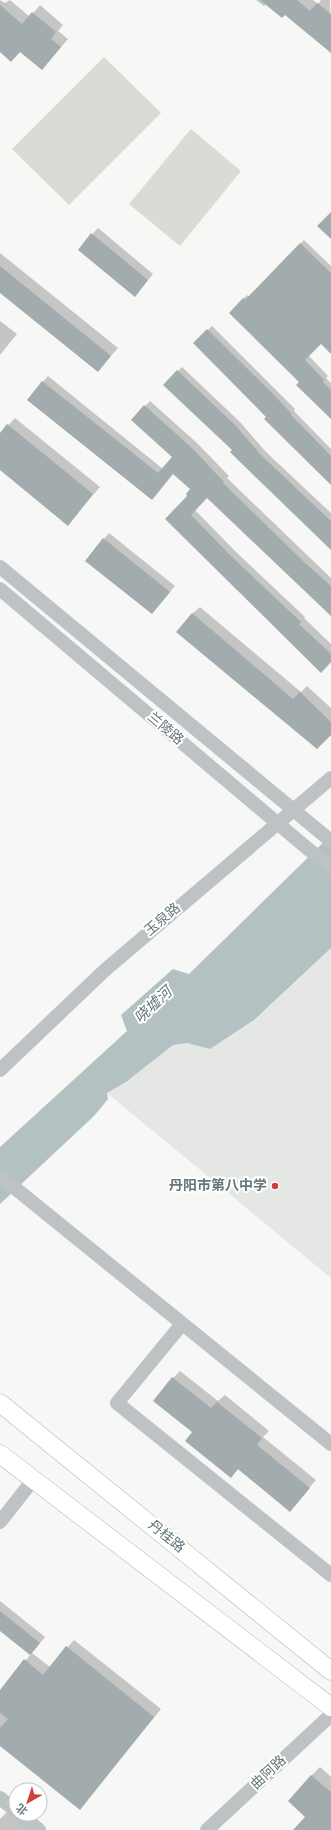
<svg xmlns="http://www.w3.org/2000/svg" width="331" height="1830" font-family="Overpass,'Noto Sans SC',sans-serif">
	<rect width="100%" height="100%" fill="#f7f7f5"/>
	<path fill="#e5e7e5" d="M331,948V1278L107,1093L126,1082L173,1045L187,1043L210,1049L254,1020Z"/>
	<g fill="#d8dcd5">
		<path d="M104,57L161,113L69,205L12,149Z"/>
		<path d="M191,129L241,171L180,246L129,204Z"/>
	</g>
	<path fill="#b3c1c2" d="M331,835V948L254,1020L210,1049L187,1043L173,1045L126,1082L107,1093L108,1099L94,1116L0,1204V1147L127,1031L121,1015L173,969L189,974Z"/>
	<g fill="#0003">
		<path d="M0,0L5,3L10,0L30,17L40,5L63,25L58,31L68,39L49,61L0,44Z"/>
		<path d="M256,0H313L318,4L321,0H330L331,51L285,14L266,4L264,6Z"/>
		<path d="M98,228L153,274L140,290L79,249Z"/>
		<path d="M304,240L331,266V352L321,343L309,356L328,376L326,378L331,383V418L300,382L230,313L247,295L249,297Z"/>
		<path d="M0,253L118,348L97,371L0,292Z"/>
		<path d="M0,321L17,334L0,355Z"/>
		<path d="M212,326L295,409L294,411L331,449V484L268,417L194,343Z"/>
		<path d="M182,367L240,422L266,452L331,513V548L233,450L164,385Z"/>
		<path d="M48,376L163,469L174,457L132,420L150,401L197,443L229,476L227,478L331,578V615L208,496L195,510L236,552L305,617L304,618L331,644V661L167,519L189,496L192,489L173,473L157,493L28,399Z"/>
		<path d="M15,418L100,487L68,524L0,469V434Z"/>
		<path d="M109,533L175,586L152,613L104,539Z"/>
		<path d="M200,607L301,692L307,686L331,708V734L192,614Z"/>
		<path d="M180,1371L218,1401L225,1395L269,1431L263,1437L316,1480L290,1510L238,1469L231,1476L193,1432L173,1378Z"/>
		<path d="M0,1601L45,1637L32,1653L50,1667L74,1640L161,1709L80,1809L0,1745V1692L31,1654L0,1630Z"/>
		<path d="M320,1767L331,1777V1830H294L306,1816L312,1775Z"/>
		<path d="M7,1812L30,1830H0V1819Z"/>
	</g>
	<g fill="#a2acaf">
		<path d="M260,0H297L310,11L317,3L331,14V53L285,15L282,18Z"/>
		<path d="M0,5L22,24L32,12L56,32L51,39L61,47L42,70L20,52L11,62L0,52Z"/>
		<path d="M331,212V239L317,226Z"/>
		<path d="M91,233L148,280L135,297L78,250Z"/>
		<path d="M300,243L331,273V354L321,344L305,360L324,380L323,382L331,390V419L296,385L299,382L229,313L243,298L245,300Z"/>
		<path d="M0,266L111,356L98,372L0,293Z"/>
		<path d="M207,329L272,393L292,414L291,415L331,456V485L264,419L266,417L193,343Z"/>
		<path d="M177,370L236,426L262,456L331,521V550L239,461L230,452L232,450L163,385Z"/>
		<path d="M42,381L158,473L172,457L131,420L144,405L192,448L224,482L223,483L303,561L331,586V616L207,498L191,515L231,556L301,622L299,624L331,654V662L321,673L165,519L187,496L186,494L190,489L173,474L152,500L27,400Z"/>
		<path d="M7,424L93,494L68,526L0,470V433Z"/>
		<path d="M103,538L170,592L152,614L85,561Z"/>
		<path d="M192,613L293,699L300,692L331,722V735L317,749L176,632Z"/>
		<path d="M172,1377L211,1408L217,1402L262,1438L257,1445L310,1488L290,1512L238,1469L231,1478L185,1441L192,1432L153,1401Z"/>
		<path d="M0,1611L40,1643L30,1655L0,1631Z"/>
		<path d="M66,1646L154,1717L80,1810L0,1746V1728L8,1719L0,1713V1690L24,1659L43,1675Z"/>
		<path d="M311,1775L331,1792V1830H293L305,1817L288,1801Z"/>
	</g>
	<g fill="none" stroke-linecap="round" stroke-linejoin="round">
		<g stroke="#b1b6b8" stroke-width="19">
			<g id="major">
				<path d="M0,1403L331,1671"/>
				<path d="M0,1454L331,1707"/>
			</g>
		</g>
		<g stroke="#bdc2c4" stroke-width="14">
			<path d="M0,567L331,841"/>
			<path d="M0,589L308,849L331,867"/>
			<path d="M0,1070L105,970L331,778"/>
			<path d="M0,1176L331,1444"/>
			<path d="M182,1324L117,1403L331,1575"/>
			<path d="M0,1522L33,1480"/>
			<path d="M0,1798L16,1811"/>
			<path d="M19,1814L39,1830"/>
			<path d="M207,1830L331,1715"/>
		</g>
		<use href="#major" stroke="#fff" stroke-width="18"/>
	</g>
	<circle fill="#cd423f" stroke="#fff" stroke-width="1.5" cx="275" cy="1186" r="4"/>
	<g text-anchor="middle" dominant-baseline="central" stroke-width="4" stroke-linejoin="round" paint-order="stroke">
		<g font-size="14" fill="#66777c" stroke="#fff">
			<text transform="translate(165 729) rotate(40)">兰陵路</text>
			<text transform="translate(163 920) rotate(-40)">玉泉路</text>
			<text transform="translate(166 1537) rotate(39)">丹桂路</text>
			<text transform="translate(269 1773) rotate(-43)">曲阿路</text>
		</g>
		<g font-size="14" font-weight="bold" fill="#66777c" stroke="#fff" text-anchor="end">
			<text x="267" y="1186">丹阳市第八中学</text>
		</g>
		<g font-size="15" font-style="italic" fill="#607677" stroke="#fff">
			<text transform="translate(154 1006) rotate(-43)">哓墟河</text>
		</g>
	</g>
	<g transform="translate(28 1802) rotate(219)"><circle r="19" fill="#ffffff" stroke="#c2c9cb"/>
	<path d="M0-3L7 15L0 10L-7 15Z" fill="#cd423f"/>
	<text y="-6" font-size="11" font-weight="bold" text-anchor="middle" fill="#66777c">北</text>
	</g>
</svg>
